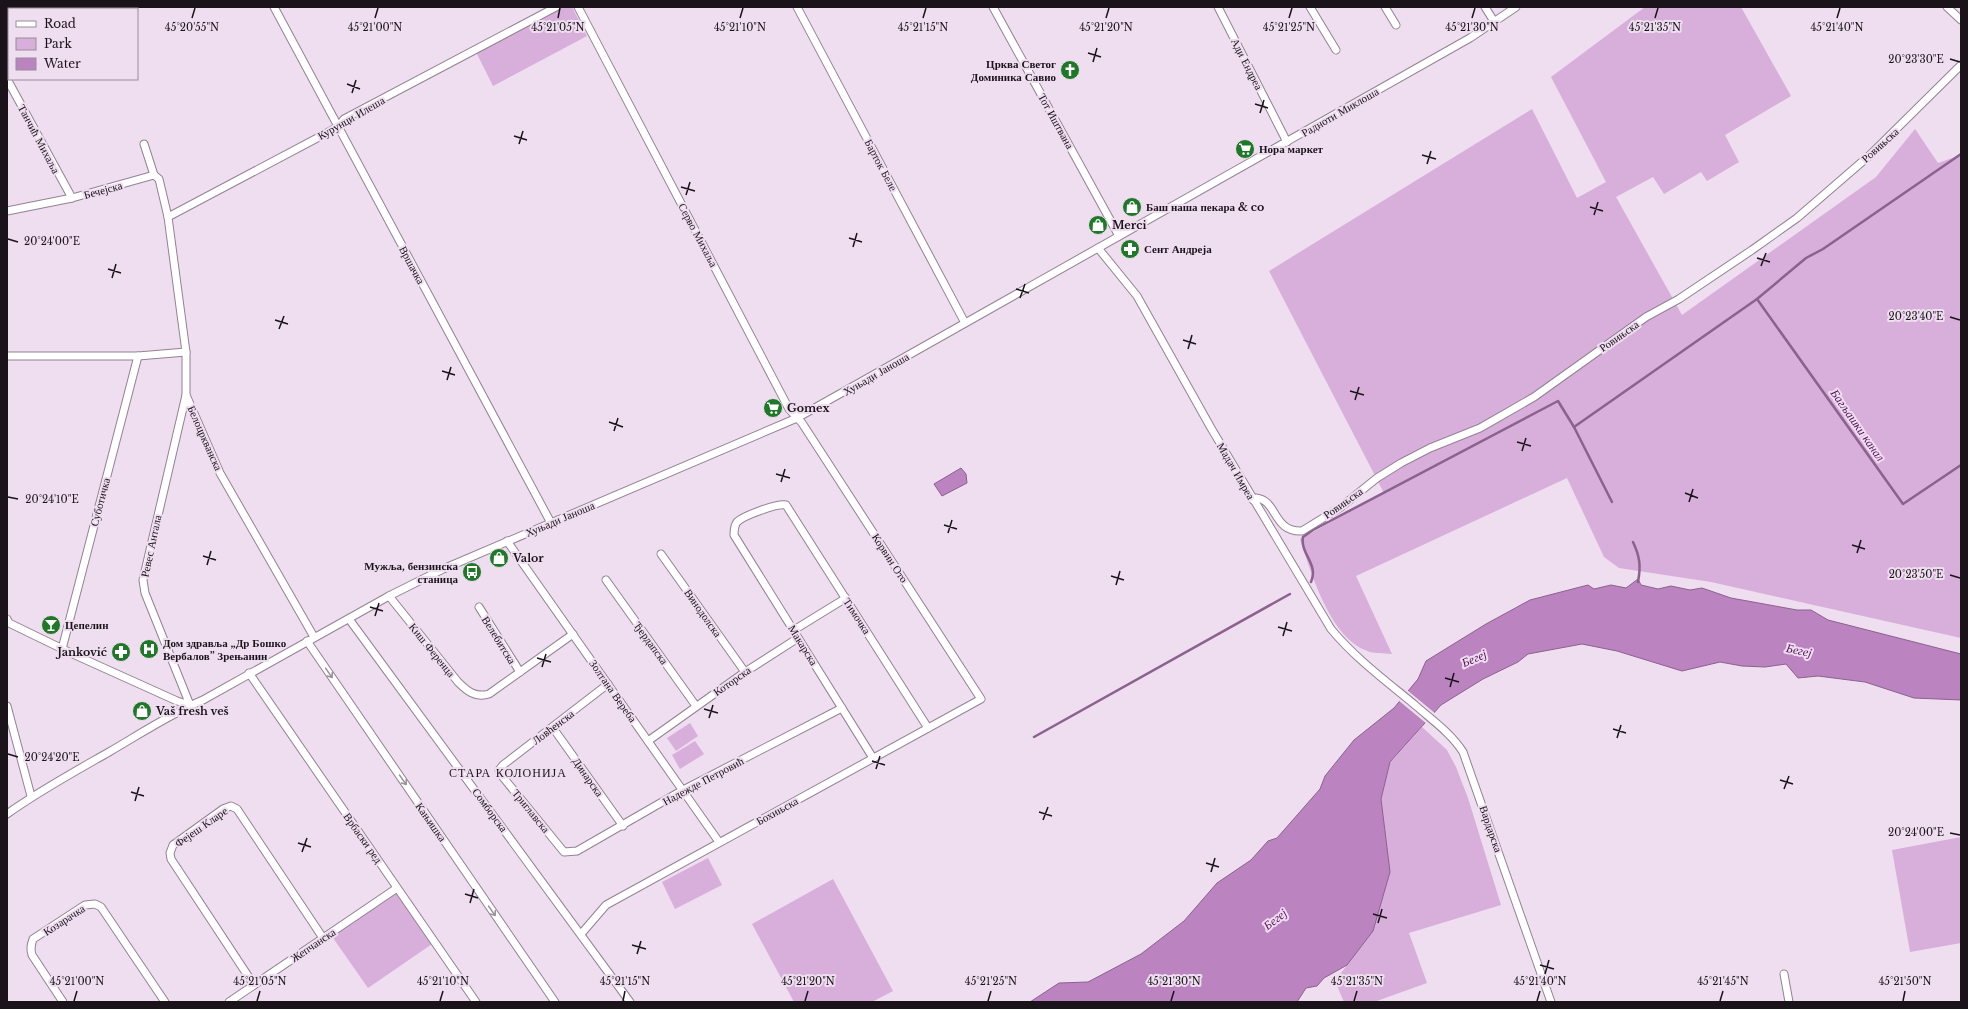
<svg xmlns="http://www.w3.org/2000/svg" width="1968" height="1009" font-family="'Libre Baskerville',serif">
	<rect width="100%" height="100%" fill="#efddf0"/>
	<g fill="#d7afda">
		<path d="M562,7H572L587,36L493,86L476,52Z"/>
		<path d="M1645,7H1741L1791,96L1725,135L1739,162L1707,181L1701,172L1664,194L1653,177L1616,197L1682,315L1876,177L1915,129L1938,163L1961,155V638L1711,582L1619,568L1604,557L1567,478L1356,576L1392,654C1384,653 1372,654 1365,650C1329,635 1311,572 1300,539L1384,493L1269,271L1532,109L1577,198L1606,182L1551,77Z"/>
		<path d="M690,723L698,736L676,751L667,738Z"/>
		<path d="M1422,727L1447,750L1456,767L1468,798L1501,905L1409,933L1427,983L1374,1002H1344L1335,981L1373,931L1390,872L1381,799L1390,763Z"/>
		<path d="M695,741L704,754L680,769L672,755Z"/>
		<path d="M1961,837V943L1910,952L1892,850Z"/>
		<path d="M708,858L722,885L675,909L662,882Z"/>
		<path d="M833,879L893,991L872,1002H794L752,924Z"/>
		<path d="M396,891L432,944L368,988L331,935Z"/>
	</g>
	<g fill="#bb83bf" stroke="#8b618e">
		<path d="M961,468L966,474L967,483L942,496L934,484Z"/>
		<path d="M1638,579L1641,585L1658,589L1671,586L1690,590L1702,588L1731,598L1797,610H1811L1828,620L1961,654V700L1914,698L1865,682L1818,676L1798,678L1786,664L1765,667L1742,666L1720,662L1682,671L1617,651L1582,644L1528,654L1518,662L1483,679L1441,705L1390,762L1381,799L1390,872L1373,931L1347,965L1324,978L1317,986L1306,988L1297,1002H1030L1059,983L1088,982L1141,954L1184,921L1217,883L1251,860L1268,841L1277,838L1320,789L1325,776L1354,740L1394,708L1418,679L1426,661L1486,624L1530,600L1588,585L1594,589L1611,585L1626,588Z"/>
	</g>
	<path fill="#efddf0" d="M1407,690L1436,714L1427,724L1398,700Z"/>
	<g fill="none" stroke-linecap="round" stroke-linejoin="round">
		<g stroke="#8b618e" stroke-width="2.5">
			<path d="M1757,299L1903,504L1961,465"/>
			<path d="M1612,502L1574,427L1757,299L1806,258L1823,249L1961,154"/>
			<path d="M1633,542C1640,557 1641,566 1638,582"/>
			<path d="M1311,582C1319,564 1300,554 1303,537L1313,530L1558,401L1574,427"/>
			<path d="M1034,737L1290,594"/>
		</g>
		<g stroke="#938294" stroke-width="9">
			<g id="minor">
				<path d="M274,7L551,523"/>
				<path d="M578,7L789,409L802,423L981,699L606,905L581,934"/>
				<path d="M797,7L965,323"/>
				<path d="M993,7L1119,236"/>
				<path d="M1218,7L1287,142"/>
				<path d="M1310,7L1336,50"/>
				<path d="M1385,7L1396,25"/>
				<path d="M1485,7L1495,23"/>
				<path d="M1947,7L1961,20"/>
				<path d="M7,79L72,198"/>
				<path d="M144,144L154,175L159,179L168,217L186,352V395L220,473L314,637"/>
				<path d="M7,211L72,198L154,175"/>
				<path d="M168,217L338,127L344,119L556,7"/>
				<path d="M1098,248L1137,296L1211,428L1331,629C1355,658 1386,681 1415,705C1432,720 1451,733 1463,752L1551,1002"/>
				<path d="M7,356H138L186,352"/>
				<path d="M186,395L143,580L145,593L190,705"/>
				<path d="M1253,500L1256,498C1278,500 1272,532 1302,531L1341,507L1377,478L1401,463L1430,448L1480,428L1534,397L1646,317L1679,299L1752,250L1797,218L1870,155L1961,65"/>
				<path d="M507,541L719,842"/>
				<path d="M661,554L745,672"/>
				<path d="M606,580L696,706"/>
				<path d="M389,596L458,682C467,691 475,698 489,694L573,634"/>
				<path d="M479,607L520,672"/>
				<path d="M7,619L9,623L75,655L177,701L190,705"/>
				<path d="M349,619L630,1002"/>
				<path d="M794,630L846,598"/>
				<path d="M307,641L555,1002"/>
				<path d="M62,649L138,356"/>
				<path d="M249,673L476,1002"/>
				<path d="M608,684L503,765L499,770L502,776L564,852L577,851L683,790L842,708"/>
				<path d="M7,706L31,796"/>
				<path d="M553,728L623,826"/>
				<path d="M648,741L745,672L798,638"/>
				<path d="M873,758L734,535C734,530 734,526 737,522C743,516 777,503 786,505L928,728"/>
				<path d="M7,814C39,791 74,772 109,752C140,734 170,714 203,700L389,596L443,569L797,418L1470,38L1516,7"/>
				<path d="M1784,974L1789,1002"/>
				<path d="M254,985L171,859L170,853L173,845L223,809L231,806L237,809L323,938"/>
				<path d="M63,1002L32,955C30,949 31,945 33,939L85,905L95,904L101,907L165,1002"/>
				<path d="M229,1002L397,888"/>
			</g>
		</g>
		<use href="#minor" stroke="#fff" stroke-width="7"/>
	</g>
	<defs><path id="oneway-shaft" d="M-6 0H5M1.5-3L5.5 0L1.5 3" fill="none" stroke-width="1.6" stroke-linecap="round" stroke-linejoin="round"/></defs>
	<g stroke="#989598">
		<use href="#oneway-shaft" transform="translate(329 673) rotate(55)"/>
		<use href="#oneway-shaft" transform="translate(403 780) rotate(55)"/>
		<use href="#oneway-shaft" transform="translate(492 911) rotate(55)"/>
	</g>
	<path fill="none" stroke="#1a131a" stroke-width="1.5" d="M192,18L195,8M375,18L378,8M558,18L560,8M740,18L743,8M923,18L926,8M1106,18L1109,8M1289,18L1292,8M1472,18L1475,8M1655,18L1658,8M1837,18L1840,8M1088,53L1101,57M1950,59L1960,62M1093,62L1097,48M347,84L360,89M352,93L356,80M1255,104L1268,108M1260,113L1264,100M514,136L527,140M519,144L523,131M1422,155L1436,159M1427,164L1431,151M681,187L695,191M686,195L690,182M1590,207L1603,211M1594,215L1598,202M849,238L862,242M8,239L18,242M853,247L857,233M1757,258L1770,262M1761,266L1766,253M108,269L121,273M112,278L116,264M1016,289L1029,293M1020,298L1025,284M1950,317L1960,320M275,320L288,324M279,329L284,316M1183,340L1196,344M1188,349L1192,335M442,371L455,375M447,380L451,367M1350,391L1364,395M1355,400L1359,387M609,422L623,427M614,431L618,418M1517,442L1531,446M1522,451L1526,438M776,474L790,478M781,482L785,469M1685,493L1698,498M8,497L18,499M1689,502L1693,489M944,525L957,529M948,533L952,520M1852,545L1865,549M1857,553L1861,540M203,556L216,560M207,565L211,551M1950,575L1960,578M1111,576L1124,580M1116,585L1120,571M370,607L383,611M375,616L379,603M1278,627L1292,631M1283,636L1287,622M537,658L551,662M542,667L546,654M1445,678L1459,682M1450,687L1454,673M704,709L718,713M709,718L713,705M1613,729L1626,733M1617,738L1621,725M8,754L18,757M872,761L885,765M876,769L880,756M1780,780L1793,784M1784,789L1789,776M131,792L144,796M135,801L139,787M1039,812L1052,816M1043,820L1048,807M1950,833L1960,835M298,843L311,847M302,852L307,838M1206,863L1219,867M1211,872L1215,858M465,894L478,898M470,903L474,889M1373,914L1387,918M1378,923L1382,909M632,945L646,949M637,954L641,941M1540,965L1554,969M1545,974L1549,960M74,1001L77,991M257,1001L260,991M440,1001L443,991M623,1001L625,991M805,1001L808,991M988,1001L991,991M1171,1001L1174,991M1354,1001L1357,991M1537,1001L1540,991M1720,1001L1723,991M1903,1001L1905,991"/>
	<defs>
		<g id="church-disc" transform="scale(1)"><circle r="9.5" fill="#1e7827" stroke="#efddf0"/><path d="M-1.2-6h2.4v3.5h3.3v2.4h-3.3V6h-2.4V-.1h-3.3v-2.4h3.3Z" fill="#fff"/></g>
		<g id="supermarket-disc" transform="scale(1)"><circle r="9.5" fill="#1e7827" stroke="#efddf0"/><path d="M-6-5.5h2.5l.6 2H6L4.5 2H-2.5L-4.4-4H-6ZM-1.5 3.2a1.3 1.3 0 1 0 .1 0ZM3 3.2a1.3 1.3 0 1 0 .1 0Z" fill="#fff"/></g>
		<g id="shop-disc" transform="scale(1)"><circle r="9.5" fill="#1e7827" stroke="#efddf0"/><path d="M-5-2.5h2.3a2.7 3.5 0 0 1 5.4 0H5L5.5 6h-11ZM-1.5-2.5h3a1.5 2.3 0 0 0-3 0Z" fill="#fff"/></g>
		<g id="pharmacy-disc" transform="scale(1)"><circle r="9.5" fill="#1e7827" stroke="#efddf0"/><path d="M-2-6h4v4h4v4h-4v4h-4v-4h-4v-4h4Z" fill="#fff"/></g>
		<g id="bus-disc" transform="scale(1)"><circle r="9.5" fill="#1e7827" stroke="#efddf0"/><path d="M-5-6H5V4H4V6H2V4H-2V6H-4V4H-5ZM-3.5-4V0h7V-4ZM-3.5 1.2v1.5H-2V1.2ZM2 1.2v1.5H3.5V1.2Z" fill="#fff"/></g>
		<g id="bar-disc" transform="scale(1)"><circle r="9.5" fill="#1e7827" stroke="#efddf0"/><path d="M-6-5H6L.8 .8V4.5H3.5V6h-7V4.5H-.8V.8Z" fill="#fff"/></g>
		<g id="hospital-disc" transform="scale(1)"><circle r="9.5" fill="#1e7827" stroke="#efddf0"/><path d="M-5-5h3v3.5h4V-5h3V5h-3V1.5h-4V5h-3Z" fill="#fff"/></g>
	</defs>
	<g fill-rule="evenodd">
		<use href="#church-disc" x="1070" y="70"/>
		<use href="#supermarket-disc" x="1245" y="149"/>
		<use href="#shop-disc" x="1132" y="207"/>
		<use href="#shop-disc" x="1098" y="225"/>
		<use href="#pharmacy-disc" x="1130" y="249"/>
		<use href="#supermarket-disc" x="773" y="408"/>
		<use href="#shop-disc" x="499" y="558"/>
		<use href="#bus-disc" x="472" y="572"/>
		<use href="#bar-disc" x="51" y="625"/>
		<use href="#hospital-disc" x="149" y="649"/>
		<use href="#pharmacy-disc" x="121" y="652"/>
		<use href="#shop-disc" x="142" y="711"/>
	</g>
	<g text-anchor="middle" dominant-baseline="central" stroke-width="4" stroke-linejoin="round" paint-order="stroke">
		<g font-size="11" font-weight="bold" fill="#1a131a" stroke="#efddf0" text-anchor="start">
			<text x="1056" y="64" text-anchor="end">Црква Светог<tspan x="1056" dy="13">Доминика Савио</tspan></text>
			<text x="1259" y="149">Нора маркет</text>
			<text x="1146" y="207">Баш наша пекара &amp; co</text>
			<text x="1112" y="225">Merci</text>
			<text x="1144" y="249">Сент Андреја</text>
			<text x="787" y="408">Gomex</text>
			<text x="513" y="558">Valor</text>
			<text x="458" y="566" text-anchor="end">Мужља, бензинска<tspan x="458" dy="13">станица</tspan></text>
			<text x="65" y="625">Цепелин</text>
			<text x="163" y="643">Дом здравља „Др Бошко<tspan x="163" dy="13">Вербалов” Зрењанин</tspan></text>
			<text x="107" y="652" text-anchor="end">Janković</text>
			<text x="156" y="711">Vaš fresh veš</text>
		</g>
		<g font-size="11" fill="#1a131a" stroke="#efddf0">
			<text transform="translate(1247 64) rotate(63)">Ади Ендреа</text>
			<text transform="translate(1340 112) rotate(-30)">Радноти Миклоша</text>
			<text transform="translate(351 118) rotate(-30)">Курунци Илеша</text>
			<text transform="translate(1056 121) rotate(61)">Тот Иштвана</text>
			<text transform="translate(39 139) rotate(62)">Танчић Михаља</text>
			<text transform="translate(1880 145) rotate(-42)">Ровињска</text>
			<text transform="translate(881 165) rotate(62)">Барток Беле</text>
			<text transform="translate(103 190) rotate(-15)">Бечејска</text>
			<text transform="translate(698 235) rotate(62)">Серво Михаља</text>
			<text transform="translate(412 265) rotate(62)">Вршачка</text>
			<text transform="translate(1619 336) rotate(-35)">Ровињска</text>
			<text transform="translate(876 374) rotate(-30)">Хуњади Јаноша</text>
			<text transform="translate(205 438) rotate(66)">Белоцркванска</text>
			<text transform="translate(1236 471) rotate(60)">Мадач Имреа</text>
			<text transform="translate(100 502) rotate(-75)">Суботичка</text>
			<text transform="translate(1343 503) rotate(-35)">Ровињска</text>
			<text transform="translate(560 519) rotate(-23)">Хуњади Јаноша</text>
			<text transform="translate(151 546) rotate(-78)">Ревес Антала</text>
			<text transform="translate(890 558) rotate(57)">Корвин Ото</text>
			<text transform="translate(703 613) rotate(55)">Винодолска</text>
			<text transform="translate(857 616) rotate(57)">Тимочка</text>
			<text transform="translate(499 640) rotate(58)">Велебитска</text>
			<text transform="translate(651 643) rotate(54)">Ђердапска</text>
			<text transform="translate(803 645) rotate(58)">Макарска</text>
			<text transform="translate(432 650) rotate(51)">Киш Ференца</text>
			<text transform="translate(732 681) rotate(-35)">Которска</text>
			<text transform="translate(613 691) rotate(55)">Золтана Вереба</text>
			<text transform="translate(553 727) rotate(-37)">Ловћенска</text>
			<text transform="translate(588 777) rotate(55)">Динарска</text>
			<text transform="translate(703 781) rotate(-28)">Надежде Петровић</text>
			<text transform="translate(490 810) rotate(54)">Сомборска</text>
			<text transform="translate(531 811) rotate(51)">Триглавска</text>
			<text transform="translate(777 811) rotate(-29)">Бохињска</text>
			<text transform="translate(431 822) rotate(55)">Кањишка</text>
			<text transform="translate(201 827) rotate(-35)">Фејеш Кларе</text>
			<text transform="translate(1491 829) rotate(71)">Вардарска</text>
			<text transform="translate(363 838) rotate(55)">Врбаски ред</text>
			<text transform="translate(64 920) rotate(-33)">Козарачка</text>
			<text transform="translate(313 945) rotate(-34)">Жепчанска</text>
		</g>
		<g font-size="12" font-style="italic" fill="#56105c" stroke="#efddf0">
			<text transform="translate(1858 425) rotate(55)">Багљашки канал</text>
			<text transform="translate(1799 650) rotate(12)">Бегеј</text>
			<text transform="translate(1474 658) rotate(-24)">Бегеј</text>
			<text transform="translate(1275 919) rotate(-38)">Бегеј</text>
		</g>
		<g font-size="12" letter-spacing="1" fill="#1a131a" stroke="#efddf0">
			<text x="508" y="772">СТАРА КОЛОНИЈА</text>
		</g>
	</g>
	<g font-size="10" text-anchor="middle" fill="#1a131a" stroke="#efddf0" stroke-width="4" stroke-linejoin="round" paint-order="stroke">
		<text x="192" y="31">45°20'55"N</text>
		<text x="375" y="31">45°21'00"N</text>
		<text x="558" y="31">45°21'05"N</text>
		<text x="740" y="31">45°21'10"N</text>
		<text x="923" y="31">45°21'15"N</text>
		<text x="1106" y="31">45°21'20"N</text>
		<text x="1289" y="31">45°21'25"N</text>
		<text x="1472" y="31">45°21'30"N</text>
		<text x="1655" y="31">45°21'35"N</text>
		<text x="1837" y="31">45°21'40"N</text>
		<text x="1916" y="63">20°23'30"E</text>
		<text x="52" y="245">20°24'00"E</text>
		<text x="1916" y="320">20°23'40"E</text>
		<text x="52" y="503">20°24'10"E</text>
		<text x="1916" y="578">20°23'50"E</text>
		<text x="52" y="761">20°24'20"E</text>
		<text x="1916" y="836">20°24'00"E</text>
		<text x="77" y="985">45°21'00"N</text>
		<text x="260" y="985">45°21'05"N</text>
		<text x="443" y="985">45°21'10"N</text>
		<text x="625" y="985">45°21'15"N</text>
		<text x="808" y="985">45°21'20"N</text>
		<text x="991" y="985">45°21'25"N</text>
		<text x="1174" y="985">45°21'30"N</text>
		<text x="1357" y="985">45°21'35"N</text>
		<text x="1540" y="985">45°21'40"N</text>
		<text x="1723" y="985">45°21'45"N</text>
		<text x="1905" y="985">45°21'50"N</text>
	</g>
	<rect width="1968" height="1009" fill="none" stroke="#1a131a" stroke-width="16"/>
	<rect x="8" y="8" width="130" height="72" fill="#efddf0" stroke="#9a8c9a"/>
	<rect x="16" y="21" width="20" height="6" fill="#ffffff" stroke="#9a8c9a"/>
	<text x="44" y="28" font-size="12" fill="#1a131a">Road</text>
	<rect x="16" y="38" width="20" height="12" fill="#d7afda" stroke="#9a8c9a"/>
	<text x="44" y="48" font-size="12" fill="#1a131a">Park</text>
	<rect x="16" y="58" width="20" height="12" fill="#bb83bf" stroke="#9a8c9a"/>
	<text x="44" y="68" font-size="12" fill="#1a131a">Water</text>
</svg>
